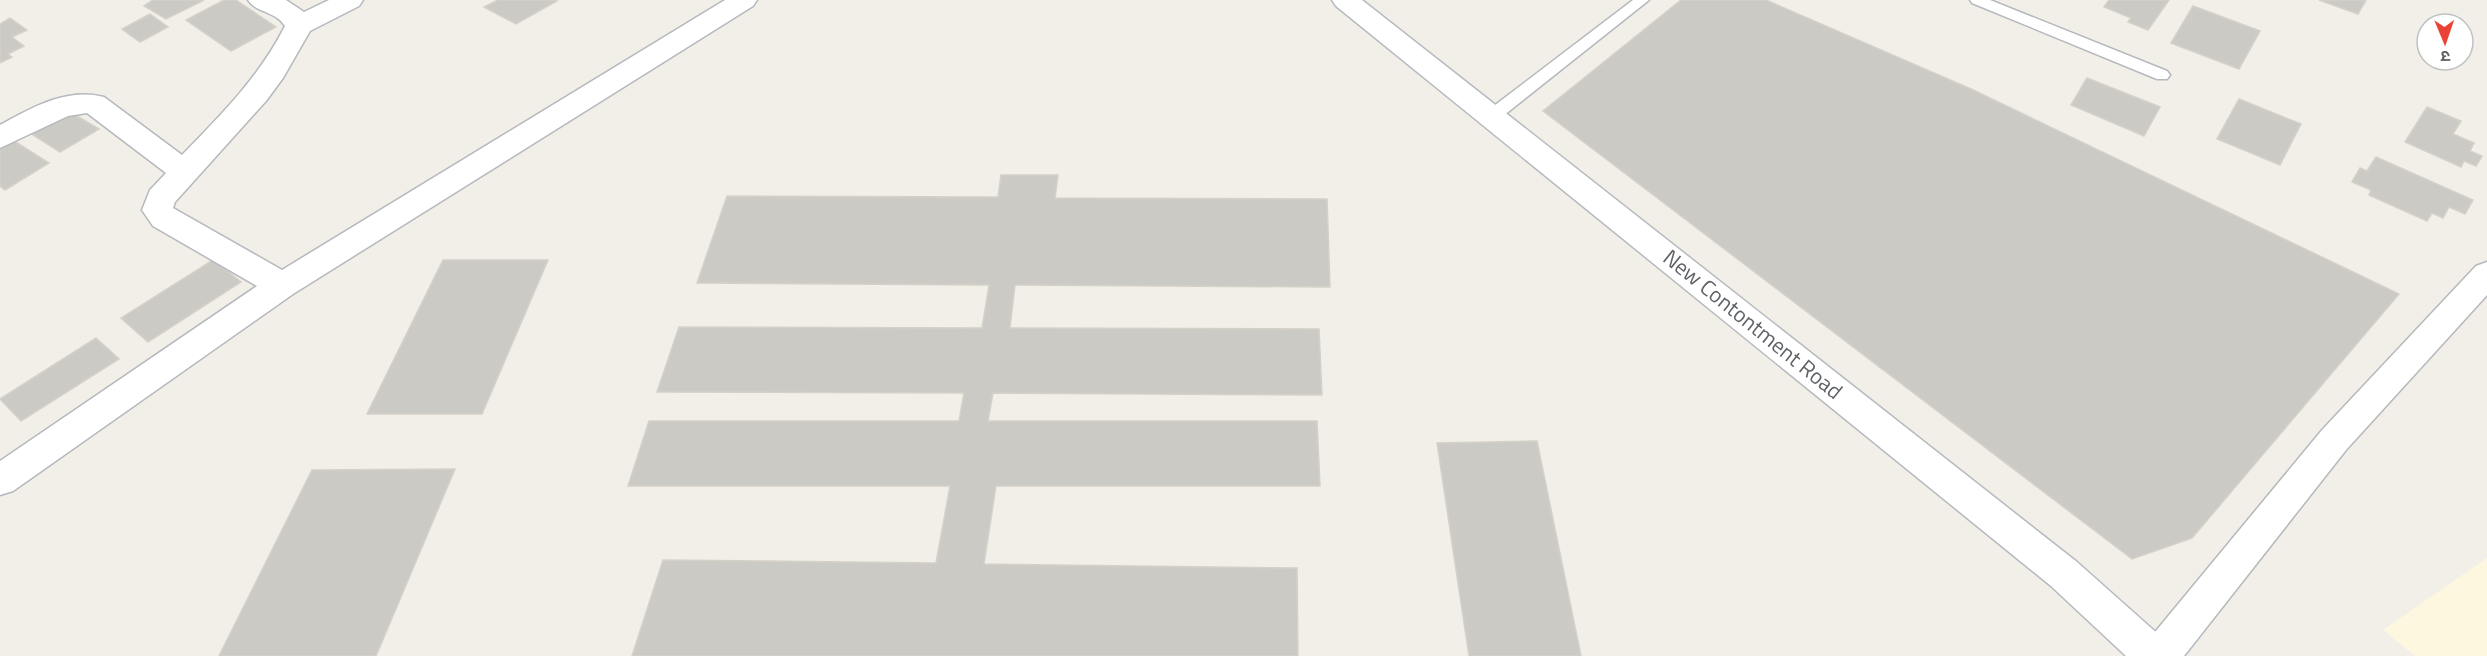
<svg xmlns="http://www.w3.org/2000/svg" width="2487" height="656" font-family="'Titillium Web','Noto Sans Devanagari',sans-serif">
	<rect width="100%" height="100%" fill="#f1efe8"/>
	<path fill="#fef7e0" d="M2487,558V656H2415L2383,630Z"/>
	<g fill="#cccac5" stroke="#d6d1c6" stroke-width="1.5">
		<path d="M153,0H204L166,19L144,6Z"/>
		<path d="M224,0H236L276,27L231,51L186,20Z"/>
		<path d="M498,0H554L557,1L516,24L484,7Z"/>
		<path d="M1681,0H1766L1971,89L2399,294L2192,538L2132,559L1543,111Z"/>
		<path d="M2109,0H2169L2148,30L2128,22L2131,18L2104,7Z"/>
		<path d="M2319,0H2366L2358,14Z"/>
		<path d="M2193,6L2260,31L2239,69L2171,43Z"/>
		<path d="M150,14L168,27L140,42L122,29Z"/>
		<path d="M10,18L27,30L12,37L24,46L8,54L12,57L0,63V24Z"/>
		<path d="M2087,78L2160,107L2144,136L2071,105Z"/>
		<path d="M2239,99L2301,124L2280,165L2217,139Z"/>
		<path d="M2427,107L2461,121L2453,134L2474,143L2470,151L2482,156L2476,166L2464,161L2461,167L2405,142Z"/>
		<path d="M65,109L99,129L60,152L27,131Z"/>
		<path d="M11,139L49,163L5,190L0,186V146Z"/>
		<path d="M2376,157L2473,200L2465,214L2449,207L2443,218L2432,213L2427,221L2369,195L2371,190L2352,182L2360,168L2367,171Z"/>
		<path d="M1001,175H1058L1055,198L1327,199L1330,287L1015,285L1010,328L1319,329L1322,395L993,393L988,421H1317L1320,486H996L984,564L1297,568L1298,656H632L663,560L936,563L950,486H628L649,421H959L964,393L657,392L679,327L982,328L989,285L697,283L727,196L998,197Z"/>
		<path d="M213,260L241,282L148,342L121,318Z"/>
		<path d="M443,260H548L482,414H367Z"/>
		<path d="M96,338L119,359L21,421L0,399Z"/>
		<path d="M1537,441L1581,656H1469L1437,443Z"/>
		<path d="M455,469L376,656H219L312,470Z"/>
	</g>
	<g fill="none" stroke-linecap="round" stroke-linejoin="round">
		<g stroke="#b5b8bc" stroke-width="3">
			<g id="lane">
				<path d="M1633,0H1649L1498,120H1486L1484,116L1486,112Z"/>
				<path d="M1970,0H1990L2167,71L2170,75L2167,79H2157L1972,3Z"/>
			</g>
		</g>
		<g stroke="#b5b8bc" stroke-width="3">
			<g id="street">
				<path d="M248,0H286L304,12L329,0H363L359,6L310,31L283,78L266,101L175,202L173,208L282,270L725,0H757L753,6L293,294L13,491L0,495V461L257,286L153,226L142,210L150,190L166,173L87,113L68,116L0,148V125C31,108 67,87 104,97L182,155C221,115 260,76 285,26C276,11 256,13 248,0Z"/>
				<path d="M2487,262V295L2346,450L2184,656H2140L2146,643L2322,430L2476,266Z"/>
			</g>
		</g>
		<g stroke="#b6babf" stroke-width="3">
			<path id="secondary" d="M1332,0H1362L2077,562L2168,643L2174,656H2126L2051,586L1336,6Z"/>
		</g>
		<use href="#lane" fill="#fff" fill-rule="evenodd"/>
		<use href="#street" fill="#fff" fill-rule="evenodd"/>
		<use href="#secondary" fill="#fff" fill-rule="evenodd"/>
	</g>
	<g text-anchor="middle" dominant-baseline="central" stroke-width="4.5" stroke-linejoin="round" paint-order="stroke">
		<g font-size="22" fill="#5f6368" stroke="#fff">
			<text transform="translate(1753 324) rotate(39)">New Contontment Road</text>
		</g>
	</g>
	<g transform="translate(2445 42) rotate(178)"><circle r="28" fill="#ffffff" stroke="#bfc1c3" stroke-width="1.5"/>
	<path d="M0-4.5L10 22L0 15L-10 22Z" fill="#ea4335"/>
	<text y="-9" font-size="16" font-weight="bold" text-anchor="middle" fill="#5f6368">उ</text>
	</g>
</svg>
